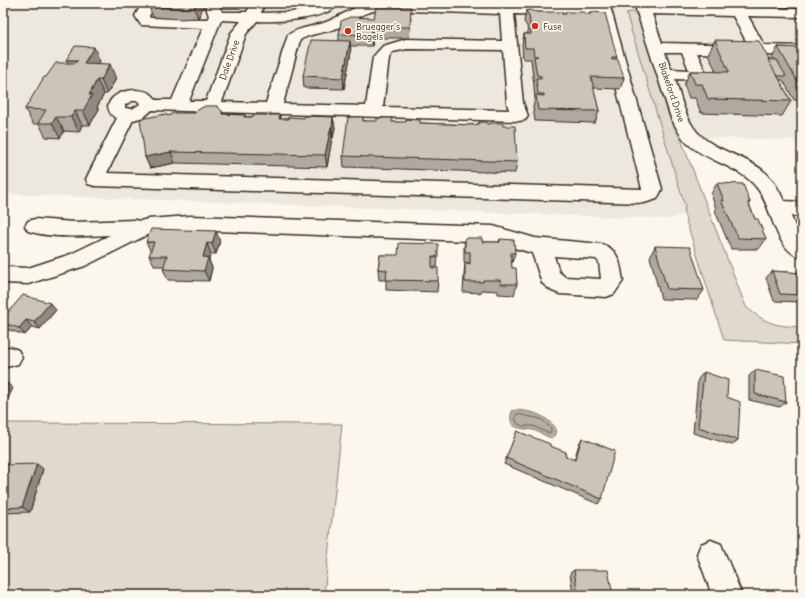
<svg xmlns="http://www.w3.org/2000/svg" width="805" height="598" font-family="Delius,sans-serif">
	<rect width="100%" height="100%" fill="#fbf7ec"/>
	<filter id="ink" filterUnits="userSpaceOnUse"><feTurbulence type="fractalNoise" baseFrequency=".025" numOctaves="2"/><feDisplacementMap in="SourceGraphic" scale="8" xChannelSelector="R" yChannelSelector="G"/><feConvolveMatrix kernelMatrix="1 2 1 2 8 2 1 2 1" color-interpolation-filters="sRGB"/></filter>
	<g filter="url(#ink)">
		<path fill="#ede8dd" d="M3,3H802V154L794,140L680,137L670,119L626,13L685,206L684,214L668,219L3,194Z"/>
		<g fill="#dfd9ce" stroke="#8d8276">
			<path d="M633,12L638,16L670,119L680,137L746,307C767,324 775,326 802,327V344L724,340L684,214L685,206L626,13Z"/>
			<path d="M3,423L342,424L324,595H3Z"/>
		</g>
		<path fill="#b6aea2" stroke="#85796d" d="M516,410C533,411 545,415 556,428L555,435L551,438C545,436 540,432 533,430C522,428 506,430 512,411Z"/>
		<g fill="none" stroke-linecap="round" stroke-linejoin="round">
			<path stroke="#6c5f53" stroke-width="1" d="M517,414L541,419L551,428V432L548,433L533,426H523L517,423L515,418Z"/>
			<g stroke="#3b2a1e" stroke-width="3">
				<g id="minor">
					<path d="M142,3H156L149,16L150,18L207,19L209,16L206,7L207,3H221L220,7L222,12H247L251,3H261L263,6L261,13L292,12L305,9L322,3H340C328,20 276,22 257,21L246,34L222,102L266,103L288,35C299,27 313,27 326,22C341,16 353,7 369,3L499,5V3H513V5L596,7L595,3H609L662,189L657,199L644,203L95,186L88,184L86,179L117,118C111,116 109,112 108,106C109,102 112,98 115,96C126,88 150,87 156,100H172L203,28L141,25L135,16ZM378,10L500,14L502,41L406,39L383,46L373,57L366,106L283,104L300,40C311,33 324,33 335,29C350,23 362,12 378,10ZM514,14L598,16L642,189L107,173L133,120L144,117L152,110L519,121L525,120L528,116L523,103ZM221,20L241,21L231,33L206,101H189ZM407,49L503,50L507,103L509,110L383,107L389,58L393,52ZM132,101H138L140,104L132,109L125,108V105Z"/>
					<path d="M634,3H648L649,5L729,7L727,3H741L743,7L802,9V17L748,16L764,45L802,46V56L697,53L707,75L705,78L699,80L675,79C680,95 684,114 694,128C711,152 747,154 768,175C775,182 780,192 784,201L802,202V216H791L799,236L802,238V258C773,249 774,209 757,188C740,166 708,162 688,144C680,136 676,127 671,118ZM652,14L733,16L748,45L662,43ZM665,52H682L689,70L671,69Z"/>
					<path d="M190,216L493,226L535,238L601,244C620,250 620,264 623,281L614,294L606,297L560,294L552,291L542,283L532,253L493,242L190,230L151,233L85,266L28,284L3,283V267L28,268L71,254L110,235C84,236 54,239 28,231L25,226L28,221L35,219L74,222L135,220L140,221L148,219ZM554,256L596,259L599,262L601,279L565,277L559,272Z"/>
					<path d="M10,347L18,350L22,357L18,364L3,368V348Z"/>
					<path d="M711,540L721,544L742,595H712L697,554L701,544Z"/>
				</g>
			</g>
			<use href="#minor" fill="#fbf7ec" fill-rule="evenodd"/>
		</g>
		<g fill="#afa99f" stroke="#3b2a1e">
			<path d="M205,3L198,18L179,19L153,17L149,7Z"/>
			<path d="M526,11L565,14V12L590,14L591,12L617,57L616,59L624,78L620,89L593,88L599,111L595,123L535,121L533,107L535,99L534,89V86L531,59H523L522,45L524,34H528L527,26L524,22Z"/>
			<path d="M411,18L409,38H373L372,46H350L351,52L344,89L304,88L303,76L339,41V34Z"/>
			<path d="M715,40L768,60H772V58L778,47L802,48V110L797,100H794L783,80H779L791,101L782,116L701,113L695,98H689L684,85L690,71H716L708,54Z"/>
			<path d="M66,60L100,61L98,64L116,79L107,94H104L97,107L99,109L90,125H82L79,132L64,131L60,138L46,137L39,124H33L25,109L46,77L68,63Z"/>
			<path d="M222,111L223,114L245,115L246,117L280,115L281,119H288L304,118L333,117L335,128L333,138H332L327,167L175,163L150,168L145,157L167,116L195,113Z"/>
			<path d="M363,117V121L474,125L479,124V122L487,124L503,126L517,162L515,173L344,167L343,156Z"/>
			<path d="M717,183L750,202L749,204L755,219L766,239L759,249H731L715,211L716,209L711,194Z"/>
			<path d="M465,238L482,242H499L500,239L515,253L512,263H511L512,268L517,284L514,295L498,294V291L481,290V293L463,292L464,274L465,263H469L464,262V248Z"/>
			<path d="M220,241L216,254H211L209,260L212,268L209,281L168,280L163,269L164,266H155L149,256L151,252L146,242Z"/>
			<path d="M655,246L704,290L697,300L661,299L650,257Z"/>
			<path d="M380,255L438,257L437,267H432L438,281L437,292L386,290V280H379L378,269Z"/>
			<path d="M772,271L802,273V302L774,301L766,278Z"/>
			<path d="M56,310L40,329L32,327L25,335L6,329L3,326V318Z"/>
			<path d="M755,370L786,402L780,407L749,400V376Z"/>
			<path d="M704,372L727,397L738,440L732,445L693,433L698,379Z"/>
			<path d="M517,431L550,446L565,456L574,460L579,444L582,438L602,499L598,504L504,464Z"/>
			<path d="M3,465L43,469L30,512L3,513Z"/>
			<path d="M574,570L613,595H573L570,573Z"/>
		</g>
		<g fill="#8f8982" stroke="#3b2a1e">
			<path d="M197,3H205L198,18L194,8Z"/>
			<path d="M373,27V38L372,46L371,35Z"/>
			<path d="M350,41L351,52L344,89L343,78Z"/>
			<path d="M94,47L100,61L91,77L84,63Z"/>
			<path d="M110,64L116,79L107,94L101,80Z"/>
			<path d="M97,80L104,94L97,107L99,109L90,125L83,111L89,95Z"/>
			<path d="M75,111L82,125L79,132L71,117Z"/>
			<path d="M56,117L64,131L60,138L52,123Z"/>
			<path d="M333,117L335,128L333,138L332,127Z"/>
			<path d="M331,127L332,138L327,167L325,155Z"/>
			<path d="M171,152L175,163L150,168L145,157Z"/>
			<path d="M3,209L7,214L3,221Z"/>
			<path d="M216,231L220,241L216,254L212,244Z"/>
			<path d="M207,243L211,254L209,260L212,268L209,281L204,271L203,257Z"/>
			<path d="M50,303L56,310L40,329L34,322Z"/>
			<path d="M26,320L32,327L25,335L19,328Z"/>
			<path d="M6,382L13,388L3,410V389Z"/>
			<path d="M37,464L43,469L30,512L22,507Z"/>
		</g>
		<g fill="#ccc4b9" stroke="#3b2a1e">
			<path d="M151,3H197L194,8H175L149,7Z"/>
			<path d="M376,7H411L410,27H373L371,35L339,34L341,21L350,17L374,18Z"/>
			<path d="M529,10L537,12H562V14H566L565,12H585V14H591V12L605,13L617,57H612V59H618L624,78L591,77L599,111L538,110L536,95L544,96V94H538L536,78H541V76L537,75L534,57L538,56H534L533,48H525L524,34H531L529,15L526,11Z"/>
			<path d="M311,40L350,41L343,78L303,76Z"/>
			<path d="M715,40L759,41L791,101L708,99L702,84H695L690,71L729,72Z"/>
			<path d="M75,46L94,47L84,63L110,64L101,80H97L89,95H92L83,111H75L71,117H56L52,123H38L46,110L25,109L44,77H46L56,63H75L78,60H66Z"/>
			<path d="M778,47L802,48V89L801,88Z"/>
			<path d="M768,60H777L786,76H777Z"/>
			<path d="M205,106H217L222,111V114L245,115L244,117H252L253,115H280L279,119H288V117L304,118V116L333,117L332,127H331L325,155L171,152L145,157L140,119L166,114L167,116L171,115L172,113H195L196,111Z"/>
			<path d="M348,117H363V121H377V118H392V122H406V119L420,120V123L474,125L479,124V122H487V124H490V123H503V126H515L517,162L343,156Z"/>
			<path d="M717,183L743,184L750,202H748L755,219H758L766,239L738,238L721,200L724,201Z"/>
			<path d="M151,229L216,231L212,244L207,243L203,257L208,258L204,271L163,269L167,256H149L154,242H146Z"/>
			<path d="M465,238H482V242H500V239L514,240L515,253H511L512,268H516L517,284H501L500,280H483V282H465V263L470,264V252H465Z"/>
			<path d="M399,243L438,244V257L432,256V268H438V281L386,280L387,270L378,269L380,255H398Z"/>
			<path d="M655,246L690,247L704,290L667,289Z"/>
			<path d="M772,271L802,273V295L780,294Z"/>
			<path d="M23,295L50,303L34,322L26,320L19,328L3,323V318Z"/>
			<path d="M755,370L784,376L786,402L755,394Z"/>
			<path d="M704,372L728,380L727,397L740,402L738,440L698,427Z"/>
			<path d="M3,382H6L3,389Z"/>
			<path d="M517,431L550,444V446L566,452L565,456L575,460L582,438L615,451L602,499L506,458Z"/>
			<path d="M37,464L22,507L3,508V465Z"/>
			<path d="M574,570H608L613,595H578Z"/>
		</g>
	</g>
	<g fill="#c8321e" stroke="#fbf7ec" stroke-width="1.5">
		<circle cx="535" cy="26" r="4"/>
		<circle cx="348" cy="31" r="4"/>
	</g>
	<g text-anchor="middle" dominant-baseline="central" stroke-width="3.5" stroke-linejoin="round" paint-order="stroke">
		<g font-size="9" fill="#3b2a1e" stroke="#fbf7ec" text-anchor="start">
			<text x="356" y="26">Bruegger's<tspan x="356" dy="10">Bagels</tspan></text>
			<text x="543" y="26">Fuse</text>
		</g>
		<g font-size="9" fill="#3b2a1e" stroke="#fbf7ec">
			<text transform="translate(229 60) rotate(-70)">Dale Drive</text>
			<text transform="translate(672 92) rotate(71)">Blakeford Drive</text>
		</g>
	</g>
	<rect width="805" height="598" fill="none" stroke="#fbf7ec" stroke-width="16"/>
	<rect x="8" y="8" width="789" height="582" fill="none" stroke="#3b2a1e" stroke-width="1.5" filter="url(#ink)"/>
</svg>
